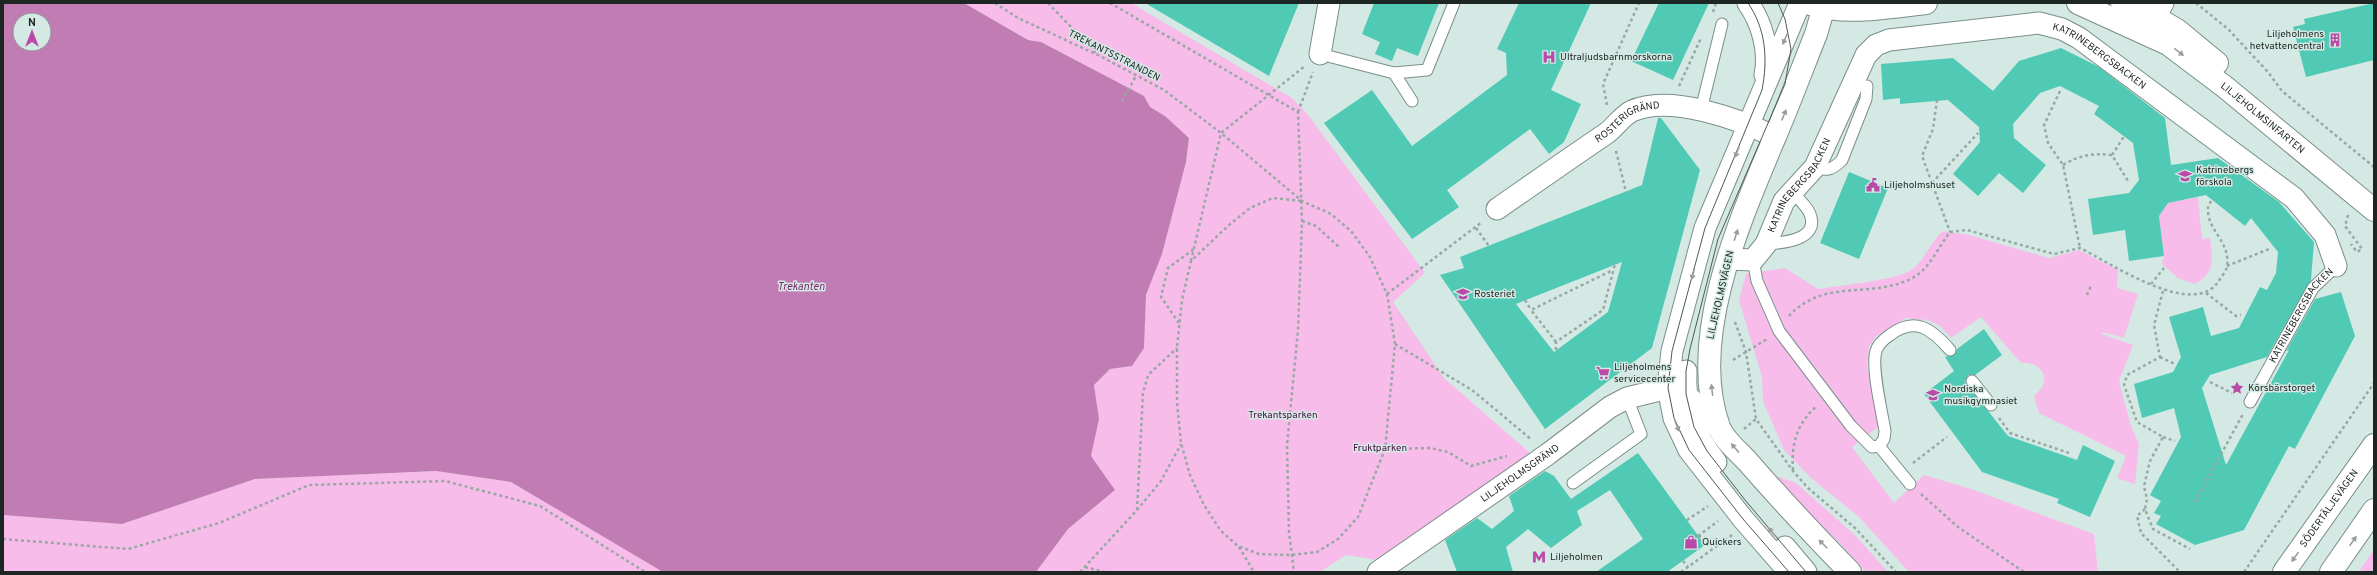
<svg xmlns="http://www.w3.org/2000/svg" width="2377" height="575" font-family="Overpass,sans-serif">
	<rect width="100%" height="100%" fill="#d4e9e4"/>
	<g fill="#f7bcea">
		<path d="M964,3H1131L1292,98L1309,116L1425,273L1393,302L1444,378L1530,453L1378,560L1346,555L1320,572H1036L1068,529L1115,490L1091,456L1099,419L1094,385L1110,369L1132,366L1144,348L1146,295L1162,254L1186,162L1189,138L1165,116L1150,107L1144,96L1041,42L1028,40Z"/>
		<path d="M2198,197L2202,239L2210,238C2212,259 2216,272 2195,284L2178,278L2162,264L2164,256L2159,216L2168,203Z"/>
		<path d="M1943,231L1969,235L2049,258L2079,250L2118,270L2117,288L2138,294L2124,338L2103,332L2102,334L2133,345L2119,381L2131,426L2139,444L2135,484L2117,478L2126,456L2039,413L2034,397C2037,393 2040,390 2042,387C2050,371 2034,361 2021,363L1981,317L1951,338L1939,325L1927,320L1906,318L1875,337L1869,347L1867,365L1878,427L1852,447L1894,503L1924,475L1971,489L2094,534L2098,572H1909L1859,517L1811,478L1784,450L1763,401L1762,377L1739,300L1746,274L1785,268L1818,289C1838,286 1895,280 1910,271C1924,262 1930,242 1943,231Z"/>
		<path d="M436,471L511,482L663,572H3V515L122,524L255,479Z"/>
		<path d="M1770,474L1796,483L1856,536L1888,572H1866L1832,535L1818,534Z"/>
		<path d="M2374,549V572H2359Z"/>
	</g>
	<path fill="#c27cb4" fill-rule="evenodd" d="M3,3H964L1028,40L1041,42L1144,96L1150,107L1165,116L1189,138L1186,162L1162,254L1146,295L1144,348L1132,366L1110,369L1094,385L1099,419L1091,456L1115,490L1068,529L1036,572H663L511,482L436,471L255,479L122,524L3,515ZM20,20H44V44H20Z"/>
	<g fill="#50cab4" fill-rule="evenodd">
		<path d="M1145,3H1299L1269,76Z"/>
		<path d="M1374,3H1439L1418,56L1397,48L1392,61L1375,54L1380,42L1362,34Z"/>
		<path d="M1519,3H1591L1551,90L1581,104L1564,142L1549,154L1530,129L1447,190L1459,207L1412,239L1324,123L1372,90L1412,146L1507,75L1506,53L1497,49Z"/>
		<path d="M1659,3H1709L1673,80L1631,61Z"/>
		<path d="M2374,3V60L2306,77L2293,27L2305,24L2304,19Z"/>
		<path d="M2061,48L2099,67L2165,118L2171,165L2218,158L2279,202L2314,242L2311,280L2267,357L2210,375L2202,388L2226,465L2289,350L2286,351L2315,299L2341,292L2355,336L2295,449L2289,446L2244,530L2195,545L2156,524L2161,516L2154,513L2161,501L2150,495L2181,437L2174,408L2142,418L2134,384L2173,372L2181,357L2169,317L2203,307L2211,336L2239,328L2260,287L2267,290L2276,273L2278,252L2251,218L2245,226L2206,195L2168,203L2159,216L2164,256L2129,261L2125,230L2093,235L2088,199L2129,193L2139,180L2133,143L2094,114L2099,106L2060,86L2040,93L2013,124L2014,138L2046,165L2023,193L1999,173L1978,196L1953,174L1980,142L1979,127L1948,100L1900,104V98L1883,100L1881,64L1953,58L1993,91L2019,61Z"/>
		<path d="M1658,118H1661L1700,170L1652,348L1545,429L1440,275L1464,268L1460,257L1642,185ZM1622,262L1608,312L1554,352L1516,304Z"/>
		<path d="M1849,172L1888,188L1859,259L1820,243Z"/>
		<path d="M1984,329L2002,355L1975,375H1968L1965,382L2008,436L2077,460L2083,445L2115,461L2090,517L2057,503L2059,499L1982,472L1924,394L1954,371L1945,357L1954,355L1957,349Z"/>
		<path d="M1638,453L1705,545L1667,572H1596L1643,539L1610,490L1577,511L1582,525L1551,548L1528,529L1506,547L1513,572H1457L1445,540L1477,518L1492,529L1514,511L1509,496L1545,471L1554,476L1571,499Z"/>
	</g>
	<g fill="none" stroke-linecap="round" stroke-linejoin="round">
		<g stroke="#7b8e8a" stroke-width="13">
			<g id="service">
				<path d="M1320,54L1394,73L1427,70L1454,3"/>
				<path d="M1394,73L1412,101"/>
				<path d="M1701,110L1722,24"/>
				<path d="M1815,167C1827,172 1833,169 1842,160L1866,99L1867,86"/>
				<path d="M1766,244C1783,243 1820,240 1810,214C1807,206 1797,198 1792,191"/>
				<path d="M1753,260L1757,281L1779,331L1851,426L1872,447L1879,446L1884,439L1885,431C1882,412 1871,368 1876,351C1878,344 1884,339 1890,335C1915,316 1932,329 1950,350"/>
				<path d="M1972,381L1991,405"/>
				<path id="s1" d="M2250,402L2313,288L2336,266"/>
				<path d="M1879,446L1910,484"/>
				<path d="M1573,483L1641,434L1627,398"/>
			</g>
		</g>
		<g stroke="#7b8e8a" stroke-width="23">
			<g id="minor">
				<path d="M1748,3C1762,23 1770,51 1765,75"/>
				<path d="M2146,32L2163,3"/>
				<path d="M1320,54L1329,3"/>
				<path id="s2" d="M1497,209C1533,184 1570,158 1607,133C1615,127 1623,115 1632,111C1670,94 1739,119 1775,137"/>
				<path id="s3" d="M1728,259L1753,260L1766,244L1784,201L1815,167L1866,55L1876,45L1889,40L2039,23L2062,29L2079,38L2294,198L2325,235L2336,266"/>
				<path d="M1686,371C1684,407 1694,434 1716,462"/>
				<path d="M1785,547L1806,572"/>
				<path id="s4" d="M1378,572L1548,454L1610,407L1627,398L1668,388L1686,394L1719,428"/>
				<path d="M1789,572L1743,519L1689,450L1674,418L1668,388L1672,351L1705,228L1800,3"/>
			</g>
		</g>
		<g stroke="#7b8e8a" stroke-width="24">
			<g id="tertiary">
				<path d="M1807,3C1846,16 1887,7 1926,3"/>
				<path d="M1825,3L1816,34C1802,69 1789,104 1774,139C1740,220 1687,339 1719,427C1724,440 1739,452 1748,462C1781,500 1815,536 1850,572"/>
				<path id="s5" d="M2078,3L2168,44L2225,87L2374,210"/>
				<path d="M2122,3L2155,17L2177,30L2217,63"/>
			</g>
		</g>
		<g stroke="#7b8e8a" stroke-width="24">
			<g id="secondary">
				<path id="s6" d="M2284,572L2374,445"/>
				<path d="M2331,572L2374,510"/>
			</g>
		</g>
		<g stroke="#98a8a4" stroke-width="2.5" stroke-dasharray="3 3" stroke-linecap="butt">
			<path d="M995,3L1018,18L1100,56L1164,90L1221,133L1302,201L1331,214L1351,231L1370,257L1387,294L1395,344L1385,449L1358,517L1338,539L1317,552L1291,555L1259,554L1238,546L1221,531L1204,505L1190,475L1181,443L1177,403V347L1182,300L1191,261L1229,225L1250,208L1273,198L1302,201"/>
			<path d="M1048,3L1098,55"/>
			<path d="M1110,3L1298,112L1302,221L1298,330L1287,445L1289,532L1294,572"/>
			<path d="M2196,3L2228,29L2268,72L2282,91L2374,167"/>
			<path d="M1713,12L1716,3"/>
			<path d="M1679,86L1701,38"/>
			<path d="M2060,91L2044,125L2048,143L2063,165L2080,248"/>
			<path d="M1937,100L1933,129L1922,156L1950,232"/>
			<path d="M1122,101L1136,76"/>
			<path d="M1607,105L1603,84L1639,3"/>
			<path d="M1298,112L1313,72"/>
			<path d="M1616,151L1626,192"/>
			<path d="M2112,155L2125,135"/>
			<path d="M2063,165C2080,155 2092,153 2112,155L2128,181"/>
			<path d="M1932,183L1978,133"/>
			<path d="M2348,215L2345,226L2362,249L2357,252L2351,244"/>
			<path d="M1302,221L1316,226L1339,247"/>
			<path d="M1476,228L1489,246"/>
			<path d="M1191,261L1221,133L1305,66"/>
			<path d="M2227,266L2269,249"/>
			<path d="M2151,284L2164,268"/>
			<path d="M2163,291L2154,325L2160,357L2127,375L2124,385L2137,422L2163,437L2150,461L2144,486L2147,499L2145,509L2153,529L2190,549"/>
			<path d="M2206,293L2236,316L2241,315"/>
			<path d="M1387,294L1482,222"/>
			<path d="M2087,295L2091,286"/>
			<path d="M1525,300L1531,310"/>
			<path d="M1789,316C1824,277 1874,300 1914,277C1930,268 1939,246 1950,232L1967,230L2054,254L2080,248C2111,263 2196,322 2220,279C2222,276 2227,270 2227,266C2230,247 2216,236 2210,221C2208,216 2208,210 2208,206L2212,200"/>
			<path d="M1735,322L1746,352L1756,419L1793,471L1808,488L1855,528L1896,572"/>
			<path d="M1179,323L1161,297L1168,268L1194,249"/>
			<path d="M1556,342L1531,310L1613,270"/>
			<path d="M1395,344L1472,390L1532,440"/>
			<path d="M1556,350V342L1603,310L1615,264"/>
			<path d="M2160,357L2175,364"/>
			<path d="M1733,360L1767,339"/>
			<path d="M2210,382L2236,395"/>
			<path d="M1999,418L2010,433L2069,453"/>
			<path d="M1744,429L1756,419"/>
			<path d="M2163,437L2175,441"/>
			<path d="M1385,449L1430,448L1448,452L1471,466L1507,456"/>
			<path d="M1913,463L1947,437"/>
			<path d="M1793,470C1791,444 1797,423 1817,406"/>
			<path d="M1921,494L1958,527L2024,572"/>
			<path d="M2195,502L2243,414"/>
			<path d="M2145,509L2137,516L2141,533L2180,572"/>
			<path d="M1137,510L1143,393L1148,375L1177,348"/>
			<path d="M1687,520L1708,506"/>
			<path d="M1698,536L1718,521"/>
			<path d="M1698,536L1721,543"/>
			<path d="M3,539L128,549L219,523L309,485L445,481L540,506L645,572"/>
			<path d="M1239,547L1254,572"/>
			<path d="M1683,561L1688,567"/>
			<path d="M1085,567L1105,572"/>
			<path d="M1080,572L1137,510L1161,481L1181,444"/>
			<path d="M1681,572L1732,535"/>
			<path d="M2244,572L2374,383"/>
		</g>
		<use href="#service" stroke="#fff" stroke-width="11"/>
		<use href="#minor" stroke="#fff" stroke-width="21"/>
		<use href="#tertiary" stroke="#fff" stroke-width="22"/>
		<use href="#secondary" stroke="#fff" stroke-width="22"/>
		<g stroke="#4e5956" stroke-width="1">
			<path d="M1748,3C1766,29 1768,59 1762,90L1705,228L1672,351L1668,388L1674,418L1689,450L1743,519L1789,572"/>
			<path d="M1778,3L1785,19L1791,49L1785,84L1718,239L1690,349L1686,371V394L1694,427L1707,451L1745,500L1806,572"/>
		</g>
	</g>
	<defs><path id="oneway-solid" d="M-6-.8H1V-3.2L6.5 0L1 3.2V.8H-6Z"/></defs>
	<g fill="#9a9d9c">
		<use href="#oneway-solid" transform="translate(1785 39) rotate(114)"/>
		<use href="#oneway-solid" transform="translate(2179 52) rotate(37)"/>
		<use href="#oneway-solid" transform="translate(1784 115) rotate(-68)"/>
		<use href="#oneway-solid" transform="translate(1737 152) rotate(112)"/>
		<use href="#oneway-solid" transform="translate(1736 235) rotate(-72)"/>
		<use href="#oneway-solid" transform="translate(1693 274) rotate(105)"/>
		<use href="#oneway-solid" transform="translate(1712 390) rotate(-97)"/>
		<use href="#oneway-solid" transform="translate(1677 426) rotate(68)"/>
		<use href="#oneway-solid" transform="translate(1735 448) rotate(-131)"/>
		<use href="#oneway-solid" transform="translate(1772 532) rotate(-130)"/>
		<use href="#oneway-solid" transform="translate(2353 541) rotate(-55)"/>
		<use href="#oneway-solid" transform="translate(1823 544) rotate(-135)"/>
		<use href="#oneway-solid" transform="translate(2295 557) rotate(125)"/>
	</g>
	<defs>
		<g id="building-bare" transform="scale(1.08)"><path d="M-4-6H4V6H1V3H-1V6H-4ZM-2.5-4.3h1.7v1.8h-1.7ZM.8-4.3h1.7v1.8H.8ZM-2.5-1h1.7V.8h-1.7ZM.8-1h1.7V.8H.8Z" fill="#b94aa7" stroke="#d4e9e4" stroke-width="2.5" paint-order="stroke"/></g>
		<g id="hospital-bare" transform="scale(1.08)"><path d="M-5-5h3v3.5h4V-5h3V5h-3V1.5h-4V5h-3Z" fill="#b94aa7" stroke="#d4e9e4" stroke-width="2.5" paint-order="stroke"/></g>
		<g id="school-bare" transform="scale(1.08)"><path d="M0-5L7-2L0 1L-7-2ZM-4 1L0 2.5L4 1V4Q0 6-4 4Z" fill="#b94aa7" stroke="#d4e9e4" stroke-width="2.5" paint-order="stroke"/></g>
		<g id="civic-bare" transform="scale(1.08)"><path d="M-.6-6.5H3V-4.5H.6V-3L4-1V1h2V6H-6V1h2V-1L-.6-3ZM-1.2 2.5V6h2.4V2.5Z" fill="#b94aa7" stroke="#d4e9e4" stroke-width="2.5" paint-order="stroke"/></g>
		<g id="supermarket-bare" transform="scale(1.08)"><path d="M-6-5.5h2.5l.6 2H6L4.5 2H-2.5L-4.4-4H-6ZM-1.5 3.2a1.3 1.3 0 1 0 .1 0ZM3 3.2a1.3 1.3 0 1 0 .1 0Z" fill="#b94aa7" stroke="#d4e9e4" stroke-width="2.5" paint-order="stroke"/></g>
		<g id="sight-bare" transform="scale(1.08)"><path d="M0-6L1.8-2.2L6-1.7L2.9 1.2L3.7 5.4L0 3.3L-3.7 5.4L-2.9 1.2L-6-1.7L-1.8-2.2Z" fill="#b94aa7" stroke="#d4e9e4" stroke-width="2.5" paint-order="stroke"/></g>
		<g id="shop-bare" transform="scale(1.08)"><path d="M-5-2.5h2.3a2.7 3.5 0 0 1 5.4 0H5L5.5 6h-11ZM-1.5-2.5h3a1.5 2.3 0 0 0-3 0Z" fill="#b94aa7" stroke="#d4e9e4" stroke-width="2.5" paint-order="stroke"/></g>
		<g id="metro-bare" transform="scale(1.08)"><path d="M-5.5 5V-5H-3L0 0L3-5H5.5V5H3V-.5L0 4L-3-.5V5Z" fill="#b94aa7" stroke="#d4e9e4" stroke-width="2.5" paint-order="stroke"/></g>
	</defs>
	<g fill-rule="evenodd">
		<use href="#building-bare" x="2335" y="40"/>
		<use href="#hospital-bare" x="1549" y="57"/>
		<use href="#school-bare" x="2185" y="176"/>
		<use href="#civic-bare" x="1873" y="185"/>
		<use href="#school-bare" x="1463" y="294"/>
		<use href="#supermarket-bare" x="1603" y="373"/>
		<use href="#sight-bare" x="2237" y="388"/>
		<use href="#school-bare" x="1933" y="395"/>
		<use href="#shop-bare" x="1691" y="542"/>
		<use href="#metro-bare" x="1539" y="557"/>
	</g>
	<g text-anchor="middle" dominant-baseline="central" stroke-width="3" stroke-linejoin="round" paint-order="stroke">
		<g font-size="10" fill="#1e2624" stroke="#d4e9e4" text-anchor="start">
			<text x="2324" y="34" text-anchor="end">Liljeholmens<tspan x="2324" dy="12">hetvattencentral</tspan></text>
			<text x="1560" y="57">Ultraljudsbarnmorskorna</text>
			<text x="2196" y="170">Katrinebergs<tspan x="2196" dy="12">förskola</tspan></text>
			<text x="1884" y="185">Liljeholmshuset</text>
			<text x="1474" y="294">Rosteriet</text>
			<text x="1614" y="367">Liljeholmens<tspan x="1614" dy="12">servicecenter</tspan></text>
			<text x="2248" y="388">Körsbärstorget</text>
			<text x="1944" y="389">Nordiska<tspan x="1944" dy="12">musikgymnasiet</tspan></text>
			<text x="1702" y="542">Quickers</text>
			<text x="1550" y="557">Liljeholmen</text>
		</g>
		<g font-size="10" fill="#1e2624" stroke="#d4e9e4">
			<text transform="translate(1114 56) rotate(27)">TREKANTSSTRANDEN</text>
			<text stroke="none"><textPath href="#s3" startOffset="510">KATRINEBERGSBACKEN</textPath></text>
			<text stroke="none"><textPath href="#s5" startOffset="219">LILJEHOLMSINFARTEN</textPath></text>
			<text stroke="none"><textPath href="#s2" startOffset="158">ROSTERIGRÄND</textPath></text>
			<text stroke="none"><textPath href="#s3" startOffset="114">KATRINEBERGSBACKEN</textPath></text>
			<text transform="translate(1721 295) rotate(-77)">LILJEHOLMSVÄGEN</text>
			<text stroke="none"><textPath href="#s1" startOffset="101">KATRINEBERGSBACKEN</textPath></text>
			<text stroke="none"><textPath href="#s4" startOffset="173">LILJEHOLMSGRÄND</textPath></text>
			<text stroke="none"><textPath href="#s6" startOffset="78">SÖDERTÄLJEVÄGEN</textPath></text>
		</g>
		<g font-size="10" fill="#4d0d44" stroke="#d4e9e4">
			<text x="1283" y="415">Trekantsparken</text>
			<text x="1380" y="448">Fruktparken</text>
		</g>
		<g font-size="11" font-style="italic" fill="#7f2b72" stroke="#d4e9e4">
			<text x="801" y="287">Trekanten</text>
		</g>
	</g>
	<rect width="2377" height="575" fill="none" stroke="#1e2624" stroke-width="8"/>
	<g transform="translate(32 32)"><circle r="19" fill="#d4e9e4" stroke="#8b9b97"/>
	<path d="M0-3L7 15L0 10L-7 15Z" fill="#b94aa7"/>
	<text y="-6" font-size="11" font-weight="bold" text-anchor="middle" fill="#1e2624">N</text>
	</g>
</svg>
